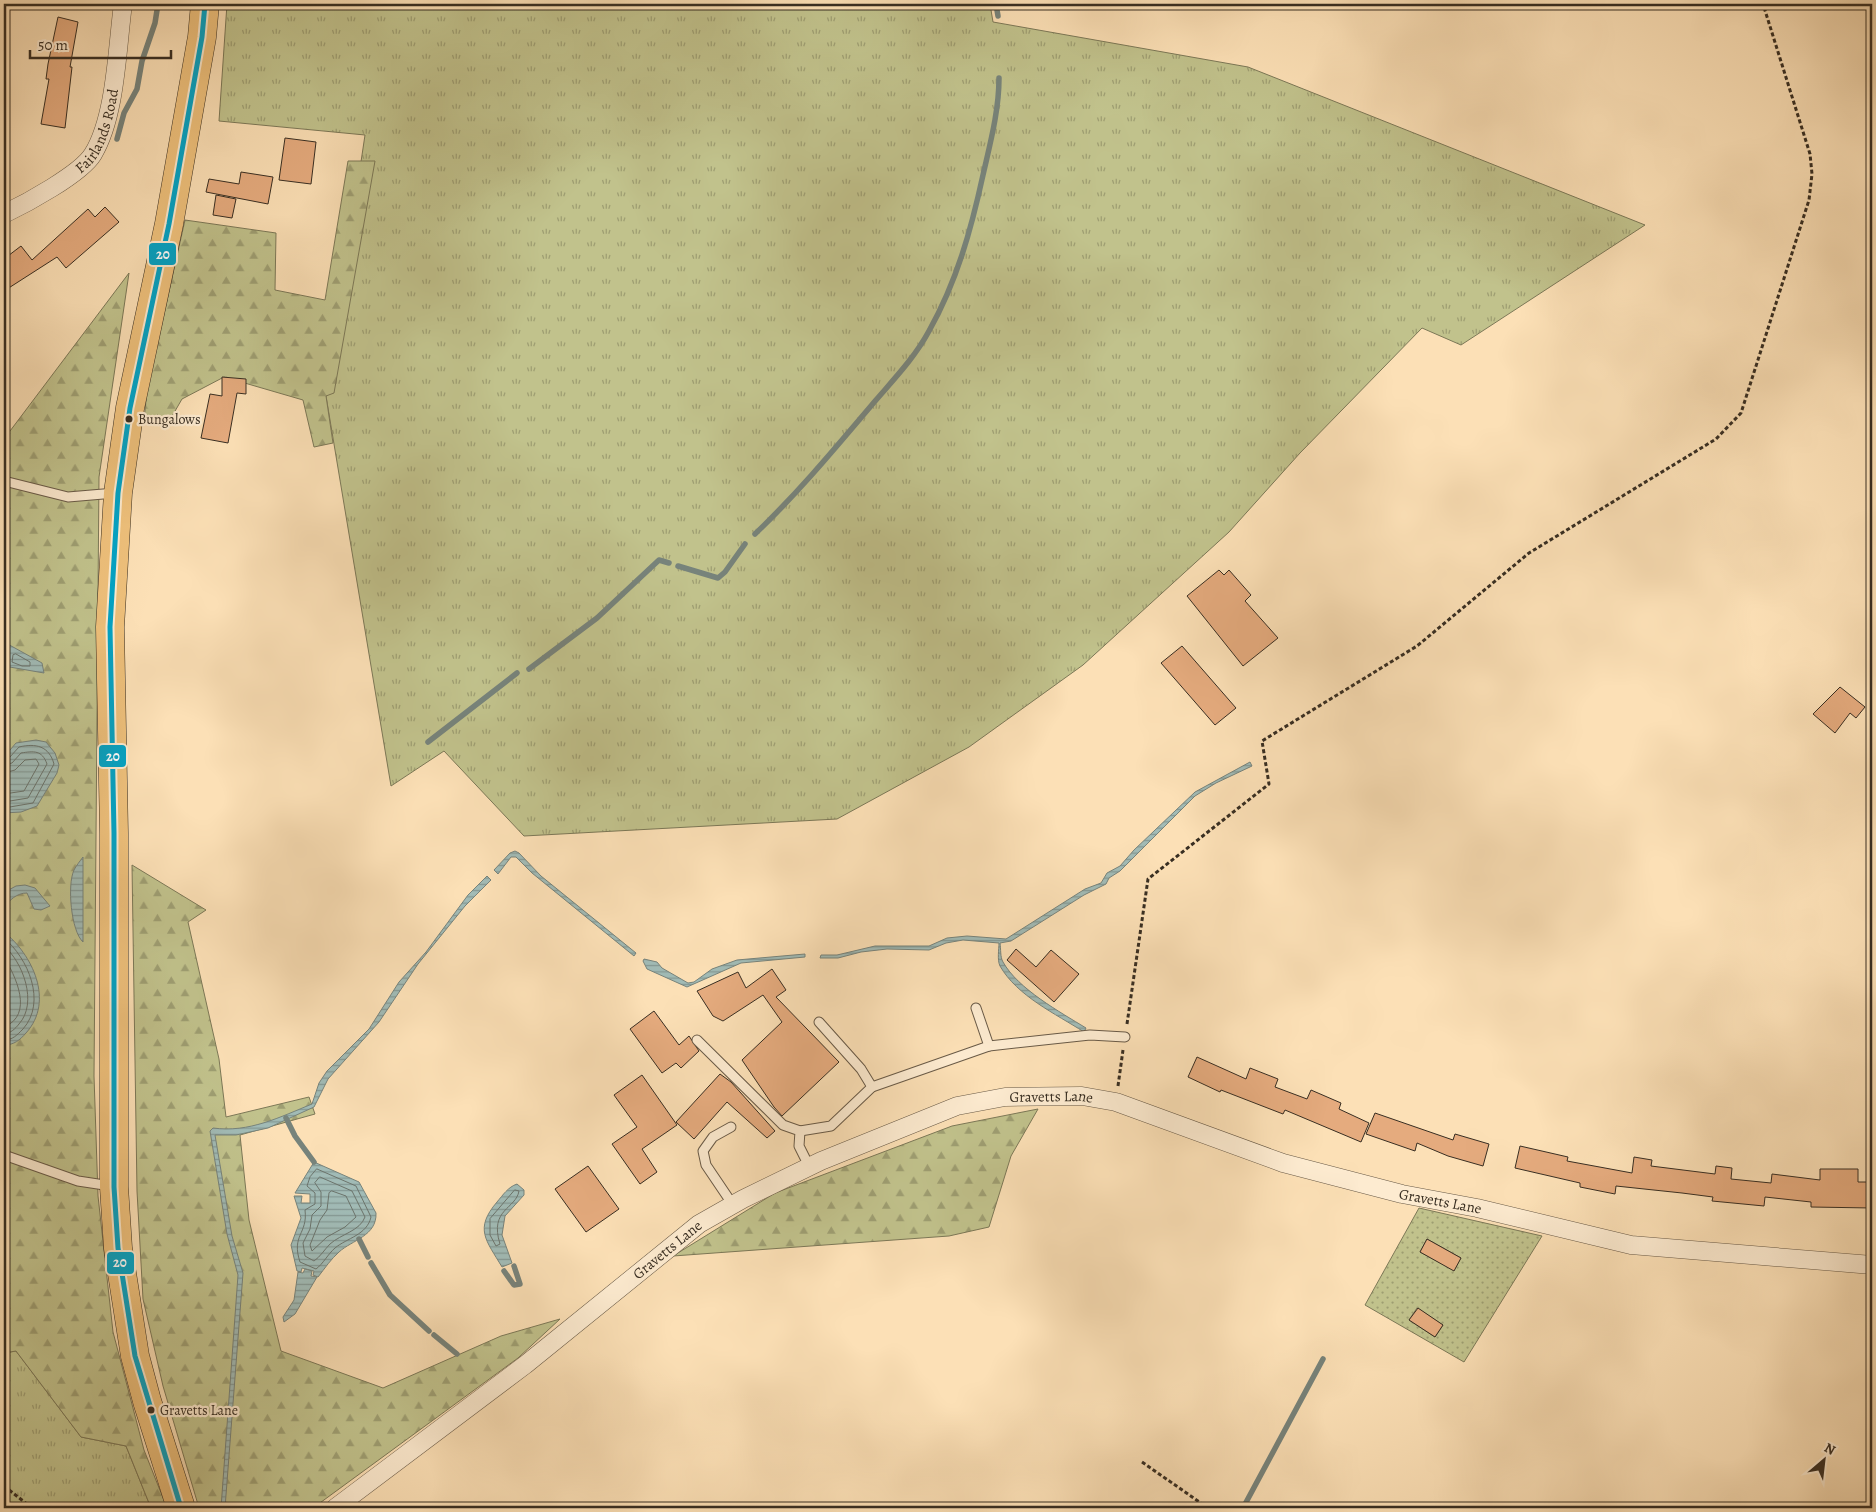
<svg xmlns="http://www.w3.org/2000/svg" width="1876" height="1512" font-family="Alegreya,serif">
	<defs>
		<pattern id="grass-tufts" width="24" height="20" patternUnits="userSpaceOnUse" patternTransform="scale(1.25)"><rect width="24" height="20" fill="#c1c28c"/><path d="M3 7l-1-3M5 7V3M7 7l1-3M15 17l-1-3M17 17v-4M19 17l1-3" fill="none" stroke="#9e9e72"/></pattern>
		<pattern id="forest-firs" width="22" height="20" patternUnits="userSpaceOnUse" patternTransform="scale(1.25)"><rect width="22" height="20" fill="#c1c28c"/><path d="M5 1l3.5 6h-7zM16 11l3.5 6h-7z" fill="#9e9e72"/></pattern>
		<pattern id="garden-dots" width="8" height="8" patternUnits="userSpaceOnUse" patternTransform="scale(1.25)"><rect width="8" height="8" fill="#c1c28c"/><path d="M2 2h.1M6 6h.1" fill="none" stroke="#9e9e72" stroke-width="1.8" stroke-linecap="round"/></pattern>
		<pattern id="water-rules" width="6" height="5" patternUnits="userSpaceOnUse" patternTransform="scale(1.25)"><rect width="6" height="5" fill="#a1bbb6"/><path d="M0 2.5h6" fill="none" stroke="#849894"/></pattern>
	</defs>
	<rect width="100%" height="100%" fill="#fce0b6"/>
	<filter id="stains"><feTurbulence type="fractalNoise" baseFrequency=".004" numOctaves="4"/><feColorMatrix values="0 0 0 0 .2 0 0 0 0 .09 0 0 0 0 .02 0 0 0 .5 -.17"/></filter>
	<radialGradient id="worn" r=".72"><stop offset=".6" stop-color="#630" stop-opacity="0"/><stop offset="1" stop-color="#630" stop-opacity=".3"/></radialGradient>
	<g fill="url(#grass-tufts)" stroke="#7c7857">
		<path d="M227,4H990L993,22L1248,67L1645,225L1461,345L1422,328L1300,453L1229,532L1083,665L969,747L837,819L524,836L444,751L391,786L326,396L365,135L219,121Z"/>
		<path d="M16,1351L81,1437L126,1446L151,1508H4V1353Z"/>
	</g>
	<g fill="url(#forest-firs)" stroke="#7c7857">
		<path d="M348,161H375L334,393L326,396L333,443L314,447L303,400L224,377L182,399L167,425L144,421L147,390L185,220L276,233L275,290L325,300Z"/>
		<path d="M129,273L99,477L94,1076L98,1196L113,1332L144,1450L167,1508H151L126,1446L81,1437L16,1351L4,1353V439Z"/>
		<path d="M132,865L206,910L188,922L219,1059L226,1117L309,1097L315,1114L240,1135L249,1220L281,1351L383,1388L501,1336L560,1319L518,1358L313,1508H199L163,1386L143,1299L137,1191Z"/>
		<path d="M1038,1109L1011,1156L989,1227L949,1236L673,1256L775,1193L952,1126Z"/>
	</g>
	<path fill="url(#garden-dots)" stroke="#7c7857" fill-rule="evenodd" d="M1419,1208L1542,1236L1464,1362L1365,1305ZM1427,1239L1461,1258L1454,1270L1420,1252ZM1417,1308L1443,1325L1435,1337L1409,1320Z"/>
	<g fill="url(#water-rules)" stroke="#77837b">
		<path d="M4,642L42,663L44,673L4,666V659L8,655L4,652Z"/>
		<path d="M36,740L46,742L55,753L59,765L57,773L37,806L21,812L4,813V757L16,743Z"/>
		<path d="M1250,762L1252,766L1216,783L1195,796L1120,871L1109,878L1106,884L1084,895L1011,941L1000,943C1001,949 1000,957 1003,962C1018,989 1060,1012 1086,1028L1084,1032C1056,1014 1017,996 1000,966C997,960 999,949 999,943L963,940L946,943L929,950L887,949L861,952L838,958H820L821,955H837L875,946H929L947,938L967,936L1006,939L1085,889L1101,883L1107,873L1120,866L1134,850L1195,792Z"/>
		<path d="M515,851L519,853L541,876L636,953L634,956L532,873L516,857H511L498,874L494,870L510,853Z"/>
		<path d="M83,857V942C71,931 67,885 74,870C76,866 80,861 83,857Z"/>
		<path d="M487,876L491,880L465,906L418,964L379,1022L328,1079L314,1107L268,1128L236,1135H215L232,1236L243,1273L225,1508H221L238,1275L227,1234L210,1131L213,1128C249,1133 280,1117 312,1104L319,1083L327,1071L369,1029L399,982L426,952L468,895Z"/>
		<path d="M25,885L35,888L50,906L41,910L34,909L27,893C17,893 9,900 4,908L5,892L16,886Z"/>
		<path d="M4,932C32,954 55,1001 26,1033C20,1040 14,1045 4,1045Z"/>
		<path d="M805,954V957L741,963L687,987L647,969L643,961L644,959L657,962L662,968L688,983L694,982L712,969L737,960Z"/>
		<path d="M314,1162L359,1182L376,1213C377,1236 352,1240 339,1252C331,1259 325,1268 318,1277L313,1275L314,1271L302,1268L301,1272L297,1271L291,1245L301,1218L294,1196H302L301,1203H310V1194L295,1193Z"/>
		<path d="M517,1184L524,1190V1195L505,1216L502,1235L512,1263L502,1267C486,1240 474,1229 497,1202C503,1195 508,1187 517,1184Z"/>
		<path d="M305,1269L312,1271L311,1276L317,1277L295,1314L284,1322L283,1317L294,1300L298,1272L303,1273Z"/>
	</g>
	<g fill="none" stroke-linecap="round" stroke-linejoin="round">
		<g stroke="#6c746c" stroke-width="1">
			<path d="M16,654L30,662V666H22L12,662L13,655Z"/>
			<path d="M4,759L9,758L19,747C36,743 49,746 54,764L33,803L4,808"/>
			<path d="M4,765L12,763L21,753C34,751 42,750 47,764L28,798L4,802"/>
			<path d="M4,773L15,770L25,760L36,759L39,764L24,791L4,794"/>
			<path d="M4,938C28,958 47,1002 23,1029C17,1035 13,1040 4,1040"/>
			<path d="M4,946C23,962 38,1003 19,1024C15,1029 11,1033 4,1034"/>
			<path d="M4,957C15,975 35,1015 4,1027"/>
			<path d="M317,1169L356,1186L371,1217C367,1235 347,1238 335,1248C328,1254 323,1264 316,1269L300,1262C291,1235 308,1234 305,1210L315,1204V1193L307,1186L310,1177Z"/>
			<path d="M320,1177L352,1191L365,1217C360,1231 341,1234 330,1244C325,1249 320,1257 314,1261L305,1256L303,1243L310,1229L312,1215L321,1206V1192L315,1183Z"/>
			<path d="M515,1190L519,1191C516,1209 489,1209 500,1244L496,1246L490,1235V1219Z"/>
			<path d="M332,1191L346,1196L356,1217L345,1227L327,1237L312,1251L310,1245L320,1220L327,1210L329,1193Z"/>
		</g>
		<g stroke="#77837b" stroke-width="5.5">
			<path d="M996,4L998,16"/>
			<path d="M117,139L124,113L137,89L142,61L155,23L158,4"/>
			<path d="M755,534C799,492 837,446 876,400C895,378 915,357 929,331C957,281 971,230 983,175C990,144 999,111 999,78"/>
			<path d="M678,566L718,578L725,572L745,544"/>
			<path d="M529,669L597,618L659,560L669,563"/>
			<path d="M428,742L517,673"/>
			<path d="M286,1118L295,1136L314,1162"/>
			<path d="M359,1239L368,1257"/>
			<path d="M371,1263L390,1295L429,1331"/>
			<path d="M504,1271L514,1285L520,1284L514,1266"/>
			<path d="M434,1335L457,1354"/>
			<path d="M1243,1508L1323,1359"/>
		</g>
	</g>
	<g fill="#e5ab7e" stroke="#382e22">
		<path d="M58,17L78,22L70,67H72L65,128L41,124L49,79H46L48,64Z"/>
		<path d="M285,138L316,142L311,184L279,180Z"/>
		<path d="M241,172L273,177L268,204L206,192L209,179L239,184Z"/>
		<path d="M216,195L236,199L232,218L213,215Z"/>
		<path d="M105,207L119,222L66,268L57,257L4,291V259L21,246L32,260L88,209L95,217Z"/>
		<path d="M222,377L246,379V394L237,393L228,443L201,438L210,394L222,396Z"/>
		<path d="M1219,570L1224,575L1229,570L1251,595L1245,601L1278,638L1243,666L1187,596Z"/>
		<path d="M1182,646L1236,708L1215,725L1161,663Z"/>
		<path d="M1840,687L1865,707L1856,718L1850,713L1835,733L1813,714Z"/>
		<path d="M1016,949L1036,967L1051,950L1079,974L1054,1002L1007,960Z"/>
		<path d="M772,969L786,990L776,997L839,1062L782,1116L774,1107L742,1060L782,1022L763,995L723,1021L713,1016L697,991L738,972L746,988Z"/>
		<path d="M654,1011L679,1045L689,1036L699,1051L681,1068L676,1063L662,1073L630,1029Z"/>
		<path d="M1197,1057L1246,1079L1250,1068L1278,1079L1275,1087L1307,1099L1311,1090L1341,1103L1339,1109L1369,1123L1361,1142L1285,1110L1283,1114L1221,1090L1220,1092L1188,1077Z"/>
		<path d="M720,1074L731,1082L775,1131L767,1138L727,1102L694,1139L676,1122Z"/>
		<path d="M642,1075L677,1125L642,1149L657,1172L640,1184L612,1144L637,1127L614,1095Z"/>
		<path d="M1375,1113L1453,1140L1455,1134L1489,1144L1483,1166L1448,1156L1417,1143L1415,1151L1366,1134Z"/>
		<path d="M1520,1146L1568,1157L1567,1161L1632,1173L1634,1157L1652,1160L1651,1166L1715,1174L1716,1166L1732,1168L1731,1179L1771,1183L1772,1174L1820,1180V1169H1858V1182H1872V1208L1811,1207V1202L1765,1197L1764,1206L1712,1201L1713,1197L1682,1193L1616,1186L1615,1194L1580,1187V1183L1515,1168Z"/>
		<path d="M588,1166L619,1209L586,1232L555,1189Z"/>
		<path d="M1427,1239L1461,1258L1454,1271L1420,1252Z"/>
		<path d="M1418,1308L1443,1325L1435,1337L1409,1320Z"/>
	</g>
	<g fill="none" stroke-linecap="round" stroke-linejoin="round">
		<g stroke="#695a47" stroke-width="11">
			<g id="service">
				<path d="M4,481L68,497L115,493"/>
				<path d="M819,1022L861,1069L872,1087"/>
				<path d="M697,1040L783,1125L800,1131L799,1146L809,1166"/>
				<path d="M989,1046L1090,1035L1125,1037"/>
				<path d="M731,1127L713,1137L703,1151L706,1165L733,1205"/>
				<path d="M800,1131L831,1126L872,1087L989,1046L976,1008"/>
				<path d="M4,1155L78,1181L111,1186"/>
			</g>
		</g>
		<g stroke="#695a47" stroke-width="19">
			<g id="minor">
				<path id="s1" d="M4,214C25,204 81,174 93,154C116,116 117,48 123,4"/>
				<path id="s2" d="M335,1508L525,1365L699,1224L743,1199L821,1161L957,1106L1005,1097L1082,1096L1116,1102L1283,1163L1402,1194L1477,1208L1631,1245L1872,1265"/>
			</g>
		</g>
		<g stroke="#382e22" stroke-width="29">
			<path id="primary" d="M181,1508L147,1401L135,1356L118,1248L114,1187V833L110,627L118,493L130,408L169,224L202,37L205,4"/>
		</g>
		<g stroke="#382e22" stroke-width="3" stroke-dasharray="4 2.5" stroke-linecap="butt">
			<path d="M1127,1024L1148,879L1269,784L1262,741L1417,646L1529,553L1716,439L1741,413L1809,200L1812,174L1810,154L1763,4"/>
			<path d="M1118,1086L1123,1050"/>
			<path d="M1142,1462L1208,1508"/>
			<path d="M4,1486L32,1508"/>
		</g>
		<use href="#service" stroke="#fdebd0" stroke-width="9"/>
		<use href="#minor" stroke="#fdebd0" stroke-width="18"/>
		<use href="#primary" stroke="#eec07b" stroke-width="28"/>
		<g stroke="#fdebd0" stroke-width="9">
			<path id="bus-1" d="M181,1508L135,1356L118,1248L114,1187V833L110,627L118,493L130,408L169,224L202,37L205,4"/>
		</g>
		<use href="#bus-1" stroke="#03a3c5" stroke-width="5"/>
	</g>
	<g fill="#382e22" stroke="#fdebd0" stroke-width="2">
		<circle cx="129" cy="419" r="4.5"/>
		<circle cx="151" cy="1410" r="4.5"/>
	</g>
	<g text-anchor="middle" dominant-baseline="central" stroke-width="4.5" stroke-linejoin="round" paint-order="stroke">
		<g font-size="14" fill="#382e22" stroke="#fdebd0" text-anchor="start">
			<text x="138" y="419">Bungalows</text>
			<text x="160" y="1410">Gravetts Lane</text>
		</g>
		<g font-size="15" fill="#382e22" stroke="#fdebd0">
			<text stroke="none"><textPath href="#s1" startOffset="131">Fairlands Road</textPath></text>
			<text stroke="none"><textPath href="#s2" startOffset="841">Gravetts Lane</textPath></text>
			<text stroke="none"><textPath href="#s2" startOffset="1246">Gravetts Lane</textPath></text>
			<text stroke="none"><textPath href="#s2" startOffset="421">Gravetts Lane</textPath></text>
		</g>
	</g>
	<g stroke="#fdebd0" stroke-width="2">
		<rect x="148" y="242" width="29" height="24" rx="5" fill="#03a3c5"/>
		<rect x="98" y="744" width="29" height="24" rx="5" fill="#03a3c5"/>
		<rect x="106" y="1251" width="29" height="24" rx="5" fill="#03a3c5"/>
	</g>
	<g font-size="14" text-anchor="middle" font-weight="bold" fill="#fff">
		<text x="163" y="259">20</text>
		<text x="113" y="761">20</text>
		<text x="120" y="1267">20</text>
	</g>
	<rect width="1876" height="1512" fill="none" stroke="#fce0b6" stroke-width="20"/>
	<rect x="5" y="5" width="1866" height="1502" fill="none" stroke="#382e22" stroke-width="2.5"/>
	<rect x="10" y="10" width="1856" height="1492" fill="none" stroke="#382e22"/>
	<g transform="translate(1824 1460) rotate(28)" stroke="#fdebd0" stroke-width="4" paint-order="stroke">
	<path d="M0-4L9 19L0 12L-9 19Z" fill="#382e22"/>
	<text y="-8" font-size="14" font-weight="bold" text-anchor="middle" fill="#382e22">N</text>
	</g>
	<path d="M30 50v8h141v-8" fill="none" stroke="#382e22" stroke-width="2.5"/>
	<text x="38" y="50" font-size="15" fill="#382e22" stroke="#fdebd0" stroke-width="4" paint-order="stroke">50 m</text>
	<rect width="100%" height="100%" filter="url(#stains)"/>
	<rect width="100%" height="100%" fill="url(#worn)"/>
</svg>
